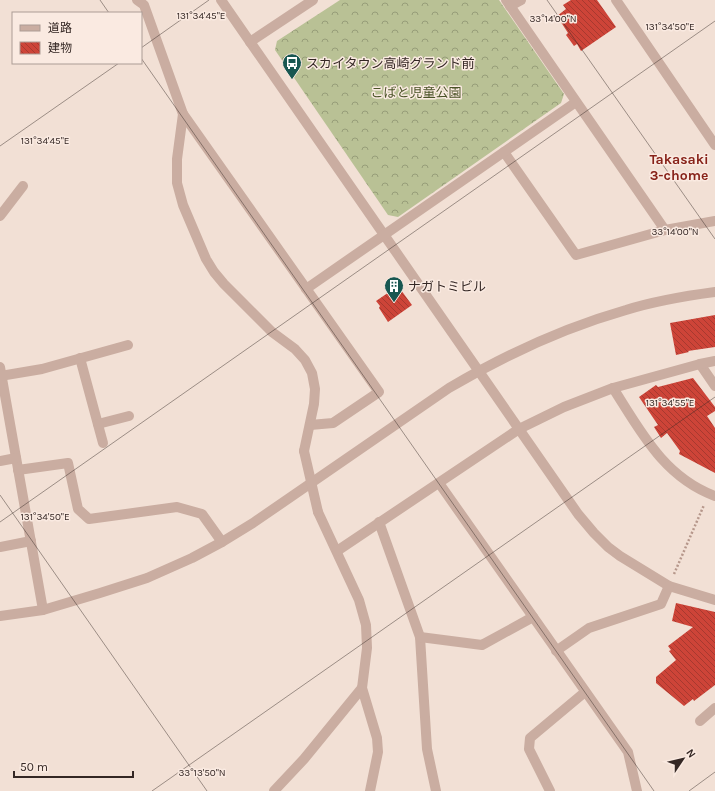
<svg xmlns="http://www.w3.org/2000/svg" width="715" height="791" font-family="Karla,'Noto Sans JP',sans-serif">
	<defs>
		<pattern id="forest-crowns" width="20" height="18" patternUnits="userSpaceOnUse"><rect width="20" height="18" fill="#b9c195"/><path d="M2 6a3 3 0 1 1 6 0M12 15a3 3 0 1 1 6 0" fill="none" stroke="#979d79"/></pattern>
		<pattern id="building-back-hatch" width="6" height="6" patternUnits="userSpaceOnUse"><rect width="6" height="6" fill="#cd4438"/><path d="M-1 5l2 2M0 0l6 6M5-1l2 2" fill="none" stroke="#a7392f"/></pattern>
	</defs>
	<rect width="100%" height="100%" fill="#f2e0d5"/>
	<path fill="url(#forest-crowns)" d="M340,0H499L564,94L561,103L398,217L388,215L275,50L277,41Z"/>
	<g fill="url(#building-back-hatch)">
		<path d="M571,0H597L616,27L581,51L577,44L574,46L566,35L568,33L557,16L566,9L563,5Z"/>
		<path d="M398,286L412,305L388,322L379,308L380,306L376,301Z"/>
		<path d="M715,315V347L688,351L689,352L676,355L670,323Z"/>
		<path d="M693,378L715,407V411L707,416L715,428V473L679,454L680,451L667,433L661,438L654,427L658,425L639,397L656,385L658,387Z"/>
		<path d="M676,603L715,612V685L694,701L693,699L684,706L656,683V677L676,660L669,651L671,650L668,646L693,627L672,621Z"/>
	</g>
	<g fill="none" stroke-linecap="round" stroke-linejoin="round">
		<path stroke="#b6978b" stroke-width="2.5" stroke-dasharray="2 2" stroke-linecap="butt" d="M674,574L704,505"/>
		<g stroke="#caada1" stroke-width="10">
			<path d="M137,0L144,5L183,114L177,159V183L183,205L206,259L214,272L224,284L272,332L295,349L305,360L312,373L315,389L314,404L304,451"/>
			<path d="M221,0L578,514L594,533L608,547L620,556L669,586L715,600"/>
			<path d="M506,0L665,230"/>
			<path d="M616,0L715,145"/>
			<path d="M510,6L521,0"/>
			<path d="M250,42L313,0"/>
			<path d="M183,114L379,392L333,423L310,425"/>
			<path d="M504,152L576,255L665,230L715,221"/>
			<path d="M0,216L23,186"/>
			<path d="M306,289L576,102"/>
			<path d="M80,358L103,443"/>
			<path d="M700,364L715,386"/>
			<path d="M0,367L43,610"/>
			<path d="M0,376L42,369L128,345"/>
			<path d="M613,388C641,432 664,477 715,496"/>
			<path d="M98,424L129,416"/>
			<path d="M0,461L16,458"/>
			<path d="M18,470L68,463L78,509L89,519L177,507L202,514L222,542"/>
			<path d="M439,483L628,752L637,791"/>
			<path d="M318,512L359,600L366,625L367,648L362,688L377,738L378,752L370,791"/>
			<path d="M379,522L420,637L427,749L436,791"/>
			<path d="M0,547L31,541"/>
			<path d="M337,551L519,429L564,407L613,388L700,364L715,361"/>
			<path d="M0,616L43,610L100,593L147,578L192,558L222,542L253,523L449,388C505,355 563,328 626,310C655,301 685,296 715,292"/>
			<path d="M420,637L482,645L533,617"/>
			<path d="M556,651L589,628L661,604L669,586"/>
			<path d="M700,721L715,708"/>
			<path d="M274,791L304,759L362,688"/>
			<path d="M550,791L529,749L530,738L585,692"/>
		</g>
		<path stroke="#caada1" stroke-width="10" d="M304,451L318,512"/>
	</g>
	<path fill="none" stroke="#342724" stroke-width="1" stroke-opacity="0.45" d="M100,0L109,13M547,0L715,239M141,48L209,0M141,58L654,791M0,146L119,63M0,495L207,791M0,522L715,21M152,791L715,397M689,791L715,772"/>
	<defs>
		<g id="bus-pin" transform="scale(1)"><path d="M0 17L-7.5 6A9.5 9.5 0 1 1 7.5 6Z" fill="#185751" stroke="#faeae1"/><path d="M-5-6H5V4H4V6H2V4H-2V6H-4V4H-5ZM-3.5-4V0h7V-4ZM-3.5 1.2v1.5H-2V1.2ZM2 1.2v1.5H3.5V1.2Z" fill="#fff"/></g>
		<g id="building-pin" transform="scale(1)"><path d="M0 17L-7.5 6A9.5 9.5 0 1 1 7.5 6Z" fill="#185751" stroke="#faeae1"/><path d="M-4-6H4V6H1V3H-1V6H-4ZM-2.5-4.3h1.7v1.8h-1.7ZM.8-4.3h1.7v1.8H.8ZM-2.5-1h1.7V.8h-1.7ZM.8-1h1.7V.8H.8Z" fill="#fff"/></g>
	</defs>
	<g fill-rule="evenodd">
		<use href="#bus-pin" x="292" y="63"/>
		<use href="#building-pin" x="394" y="286"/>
	</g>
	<g text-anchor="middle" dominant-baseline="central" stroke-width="3" stroke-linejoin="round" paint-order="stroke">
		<g font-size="13" fill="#342724" stroke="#faeae1" text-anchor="start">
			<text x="306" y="63">スカイタウン高崎グランド前</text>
			<text x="408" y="286">ナガトミビル</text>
		</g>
		<g font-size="13" fill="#4a5327" stroke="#faeae1">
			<text x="416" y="92">こばと児童公園</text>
		</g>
		<g font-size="14" font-weight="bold" fill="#872219" stroke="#faeae1">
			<text x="679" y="159">Takasaki<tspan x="679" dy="16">3-chome</tspan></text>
		</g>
	</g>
	<g font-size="10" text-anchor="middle" fill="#342724" stroke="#faeae1" stroke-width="3" stroke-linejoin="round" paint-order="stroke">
		<text x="201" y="19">131°34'45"E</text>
		<text x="553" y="22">33°14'00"N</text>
		<text x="670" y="30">131°34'50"E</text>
		<text x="45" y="144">131°34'45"E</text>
		<text x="675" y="235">33°14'00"N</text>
		<text x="670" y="406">131°34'55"E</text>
		<text x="45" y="520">131°34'50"E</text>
		<text x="202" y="776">33°13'50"N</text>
	</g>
	<rect x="12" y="12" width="130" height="52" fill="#faeae1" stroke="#ab9c95"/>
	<rect x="20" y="25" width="20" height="6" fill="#caada1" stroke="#ab9c95"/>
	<text x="48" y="32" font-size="12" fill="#342724">道路</text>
	<rect x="20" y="42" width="20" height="12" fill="url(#building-back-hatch)" stroke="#ab9c95"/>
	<text x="48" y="52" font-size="12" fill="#342724">建物</text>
	<g transform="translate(683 759) rotate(55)" stroke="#faeae1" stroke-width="3" paint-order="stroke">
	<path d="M0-3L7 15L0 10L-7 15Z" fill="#342724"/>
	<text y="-6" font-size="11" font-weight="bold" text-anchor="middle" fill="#342724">N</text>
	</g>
	<path d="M14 771v6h119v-6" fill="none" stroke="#342724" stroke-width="2"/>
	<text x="20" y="771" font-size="12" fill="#342724" stroke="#faeae1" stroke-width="3" paint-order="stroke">50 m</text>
</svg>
